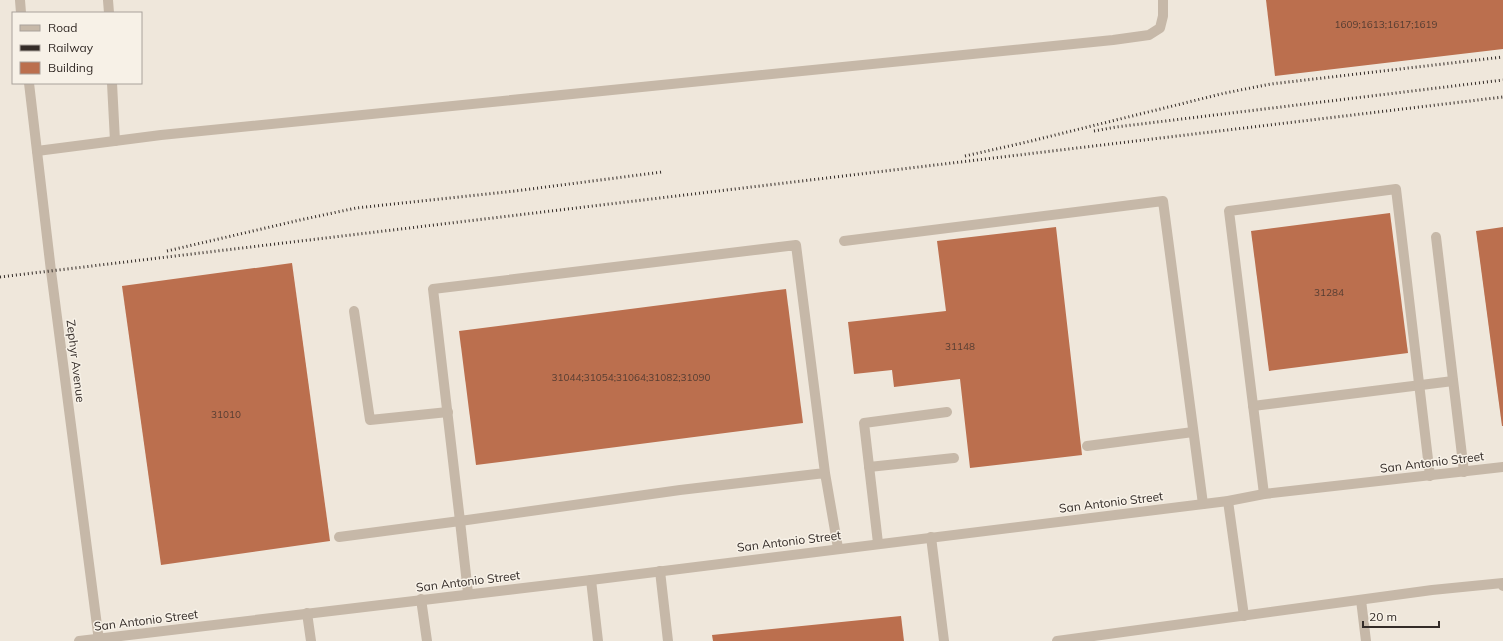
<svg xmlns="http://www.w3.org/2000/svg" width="1503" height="641" font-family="Mulish,sans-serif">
	<rect width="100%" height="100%" fill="#efe7db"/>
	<g fill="#bb6f4e">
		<path d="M1266,0H1503V49L1275,76Z"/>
		<path d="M1390,213L1408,353L1269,371L1251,231Z"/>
		<path d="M1056,227L1082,455L970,468L960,379L894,387L892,370L854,374L848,322L946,311L937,241Z"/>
		<path d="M1503,227V426H1502L1476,231Z"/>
		<path d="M292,263L330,541L161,565L122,286Z"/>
		<path d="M786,289L803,423L476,465L459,331Z"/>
		<path d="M901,616L904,641H713L712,635Z"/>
	</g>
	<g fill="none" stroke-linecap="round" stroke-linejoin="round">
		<g stroke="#c6b8a8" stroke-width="10">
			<path d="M20,0L21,13"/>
			<path d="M108,0L109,13"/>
			<path d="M29,83L51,271L99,641"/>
			<path d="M112,83L115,141"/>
			<path d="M37,151L161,135L1113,40L1149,35L1160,28L1163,16V0"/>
			<path d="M1436,237L1464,472"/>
			<path d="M844,241L1163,201L1203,504"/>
			<path d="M354,311L370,420L448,412"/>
			<path d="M1253,406L1453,381"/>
			<path d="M1087,446L1193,432"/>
			<path d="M869,467L954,458"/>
			<path d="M825,473L796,245L433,289L460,521L680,490L825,473L838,548"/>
			<path d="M1264,494L1229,211L1396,189L1430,476"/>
			<path d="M1228,501L1244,616"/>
			<path d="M339,537L460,521L468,593"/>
			<path d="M931,537L944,641"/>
			<path d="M878,543L864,423L947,412"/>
			<path d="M660,571L668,641"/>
			<path d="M591,580L598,641"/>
			<path d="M421,599L427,641"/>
			<path d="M1361,600L1366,641"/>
			<path d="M307,613L311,641"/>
			<path d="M79,641L591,580L1228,501L1264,494L1503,467"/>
			<path d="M1057,641L1432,590L1503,583V586"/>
		</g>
		<g stroke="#342c28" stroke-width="3" stroke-dasharray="1 3" stroke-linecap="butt">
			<path d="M1094,131L1116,127L1503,80"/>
			<path d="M965,156L1027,142L1225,93L1271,84L1503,57"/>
			<path d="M167,251L300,220L356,208L515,191L662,172"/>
			<path d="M0,277L1503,97"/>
		</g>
	</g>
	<g text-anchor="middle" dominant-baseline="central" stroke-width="3" stroke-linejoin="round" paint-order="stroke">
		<g font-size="10" fill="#563d32">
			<text x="1386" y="24">1609;1613;1617;1619</text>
			<text x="1329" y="292">31284</text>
			<text x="960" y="346">31148</text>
			<text x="631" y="377">31044;31054;31064;31082;31090</text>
			<text x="226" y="414">31010</text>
		</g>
		<g font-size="12" fill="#342c28" stroke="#f7f1e7">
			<text transform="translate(76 361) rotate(83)">Zephyr Avenue</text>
			<text transform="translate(1432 462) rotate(-7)">San Antonio Street</text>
			<text transform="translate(1111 502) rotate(-7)">San Antonio Street</text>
			<text transform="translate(789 541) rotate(-7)">San Antonio Street</text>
			<text transform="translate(468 581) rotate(-7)">San Antonio Street</text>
			<text transform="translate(146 620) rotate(-7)">San Antonio Street</text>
		</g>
	</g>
	<rect x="12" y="12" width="130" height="72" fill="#f7f1e7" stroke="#a9a29b"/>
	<rect x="20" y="25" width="20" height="6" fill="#c6b8a8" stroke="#a9a29b"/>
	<text x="48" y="32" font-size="12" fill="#342c28">Road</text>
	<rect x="20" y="45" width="20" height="6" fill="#342c28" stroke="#a9a29b"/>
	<text x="48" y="52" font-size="12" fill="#342c28">Railway</text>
	<rect x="20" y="62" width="20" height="12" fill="#bb6f4e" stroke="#a9a29b"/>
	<text x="48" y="72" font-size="12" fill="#342c28">Building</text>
	<path d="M1363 621v6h76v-6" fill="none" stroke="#342c28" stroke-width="2"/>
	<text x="1369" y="621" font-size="12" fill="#342c28" stroke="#f7f1e7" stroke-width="3" paint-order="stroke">20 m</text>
</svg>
